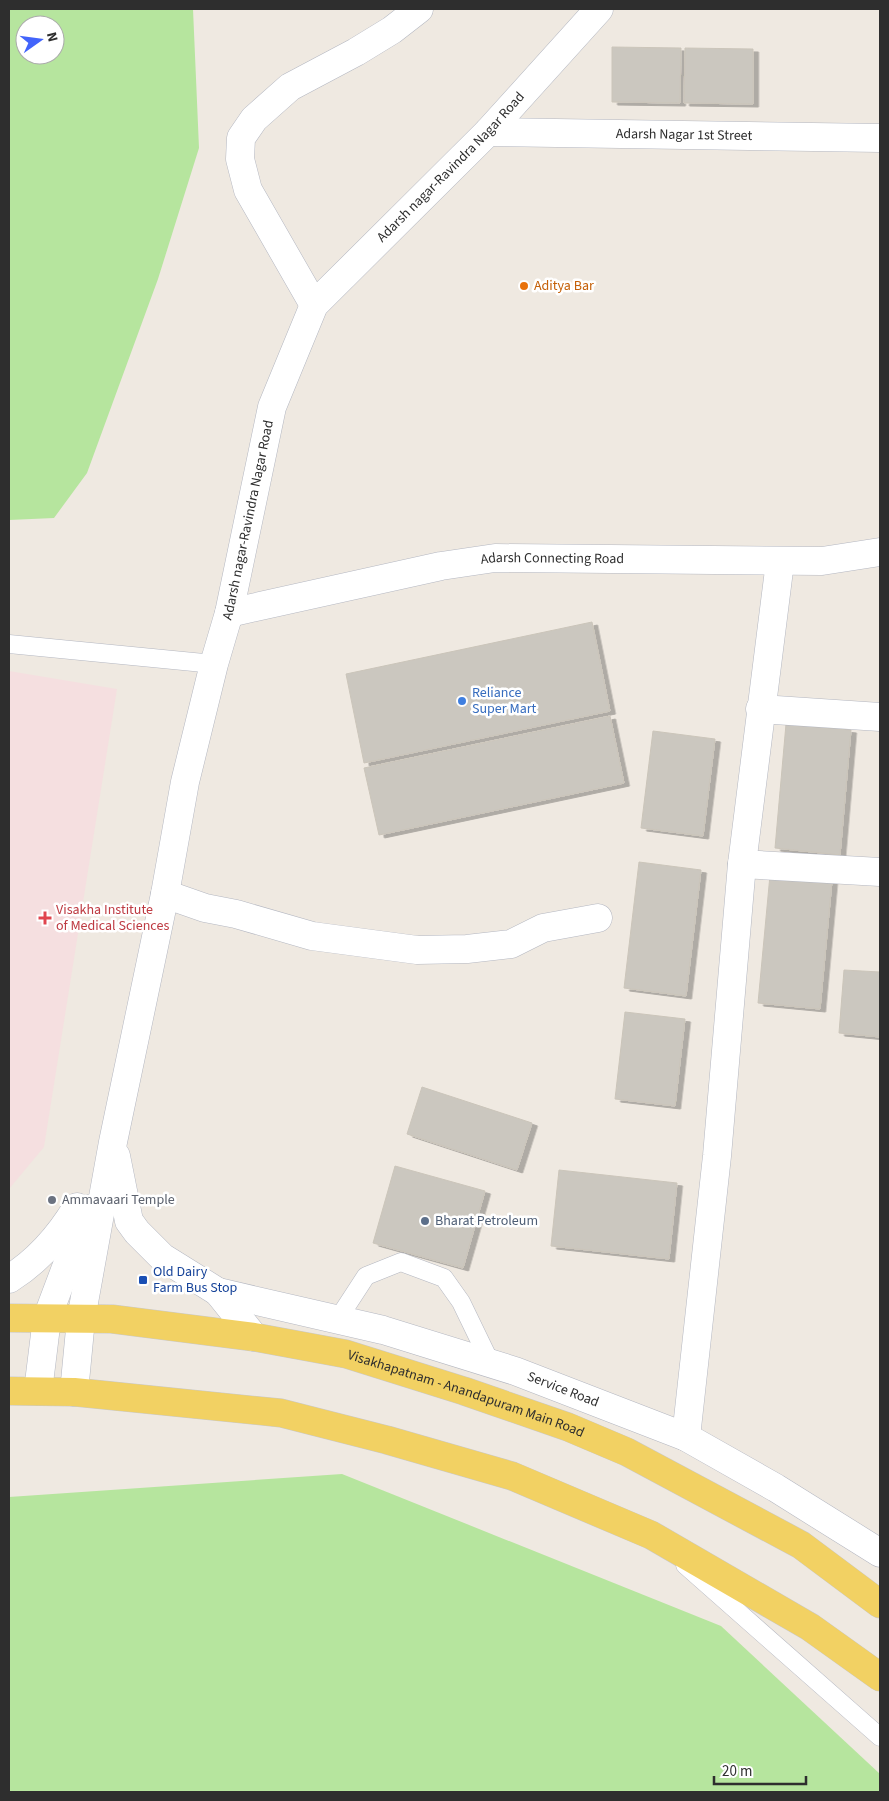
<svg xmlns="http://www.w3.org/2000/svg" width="889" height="1801" font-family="'Source Sans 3',sans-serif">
	<defs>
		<filter id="shadow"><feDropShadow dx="5.5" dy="3" stdDeviation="0" flood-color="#0004"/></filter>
	</defs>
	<rect width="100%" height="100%" fill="#efe9e1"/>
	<path fill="#f5dfe0" d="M9,671L117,689L44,1147L9,1189Z"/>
	<g fill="#b6e59e" fill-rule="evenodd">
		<path d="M9,9H193L199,148L158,279L87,473L54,518L9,520ZM25,25H55V55H25Z"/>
		<path d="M342,1474L721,1626L880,1774V1792H9V1497Z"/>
	</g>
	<g fill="#cbc7bf" stroke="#cbc5ba" filter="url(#shadow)">
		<path d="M612,47L681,48L680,103L612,102Z"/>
		<path d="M685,48L753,49V104L684,103Z"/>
		<path d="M592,622L610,711L364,763L346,674Z"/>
		<path d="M610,716L624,783L379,835L364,768Z"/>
		<path d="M786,724L851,730L840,855L775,848Z"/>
		<path d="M653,731L715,739L703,836L641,828Z"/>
		<path d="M639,862L701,870L686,996L624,988Z"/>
		<path d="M770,875L832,881L820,1009L758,1003Z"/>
		<path d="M844,970L880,972V1037L839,1033Z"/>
		<path d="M625,1012L685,1019L675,1106L615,1099Z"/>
		<path d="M422,1087L532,1123L517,1170L407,1134Z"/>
		<path d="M395,1166L485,1191L463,1268L373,1243Z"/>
		<path d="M559,1170L677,1183L669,1259L551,1246Z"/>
	</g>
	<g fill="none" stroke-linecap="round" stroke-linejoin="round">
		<g stroke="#b4b7c1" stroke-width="19">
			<g id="service">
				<path d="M9,644L214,664"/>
				<path d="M338,1319L366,1276L401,1262L444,1278L461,1302L491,1364"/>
				<path d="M685,1565L880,1737"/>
			</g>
		</g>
		<g stroke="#b4b7c1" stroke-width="29">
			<g id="minor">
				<path id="s1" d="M488,132L880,138"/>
				<path d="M314,305L248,190L240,159L241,138L254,119L290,87L356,52L392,30L419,9"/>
				<path id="s2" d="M229,613L441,566L495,558L822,561L880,552"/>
				<path d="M760,709L880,717"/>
				<path d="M742,864L880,872"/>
				<path d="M165,894L205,908L236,914L312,936L417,950L467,949L511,944L543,928L598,918"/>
				<path id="s3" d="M218,1292L383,1330L515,1371L686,1437L776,1488L880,1553"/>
				<path d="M686,1437L717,1156L742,864L780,562"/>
			</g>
		</g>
		<g stroke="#b4b7c1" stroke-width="29">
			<g id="tertiary">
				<path d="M116,1156L129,1221L137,1232L162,1257L218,1292L254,1337"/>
				<path d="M9,1279C38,1261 59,1237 77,1207"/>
				<path d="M38,1391L47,1318L88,1209"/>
				<path id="s4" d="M74,1392L81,1319L113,1142L165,894L185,782L214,664L229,613L272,407L314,305L488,132L599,9"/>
			</g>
		</g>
		<g stroke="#c9c9c9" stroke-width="29">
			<g id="primary">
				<path id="s5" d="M9,1318L112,1319L254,1337L346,1354L464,1391L568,1427L627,1452L801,1545L880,1604"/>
				<path d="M9,1391L74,1392L281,1413L387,1440L512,1476L651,1535L810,1627L880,1677"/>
			</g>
		</g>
		<use href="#service" stroke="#fff" stroke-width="18"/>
		<use href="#minor" stroke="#fff" stroke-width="28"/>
		<use href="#tertiary" stroke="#fff" stroke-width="28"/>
		<use href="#primary" stroke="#f2d163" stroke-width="28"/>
	</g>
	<circle fill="#e8710a" stroke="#fff" stroke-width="2" cx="524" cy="286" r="5"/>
	<circle fill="#3f7fe0" stroke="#fff" stroke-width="2" cx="462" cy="701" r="5"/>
	<path fill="#e0444e" stroke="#fff" stroke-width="2" d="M42.5 910.5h5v5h5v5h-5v5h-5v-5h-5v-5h5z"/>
	<circle fill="#6b7280" stroke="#fff" stroke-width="2" cx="52" cy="1200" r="5"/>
	<circle fill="#5c6f8a" stroke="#fff" stroke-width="2" cx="425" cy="1221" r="5"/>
	<rect fill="#1a4fb4" stroke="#fff" stroke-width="2" x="138" y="1275" width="10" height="10" rx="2.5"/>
	<g text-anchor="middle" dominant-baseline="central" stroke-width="5" stroke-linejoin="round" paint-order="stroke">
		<g font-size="14" fill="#2e2e2e" stroke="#fff">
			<text stroke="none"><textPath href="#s1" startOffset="196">Adarsh Nagar 1st Street</textPath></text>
			<text stroke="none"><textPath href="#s4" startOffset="1310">Adarsh nagar-Ravindra Nagar Road</textPath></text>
			<text stroke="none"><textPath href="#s4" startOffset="890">Adarsh nagar-Ravindra Nagar Road</textPath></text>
			<text stroke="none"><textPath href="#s2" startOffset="329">Adarsh Connecting Road</textPath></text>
			<text stroke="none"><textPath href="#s3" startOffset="359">Service Road</textPath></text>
			<text stroke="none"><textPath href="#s5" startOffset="466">Visakhapatnam - Anandapuram Main Road</textPath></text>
		</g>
		<g font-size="14" fill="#c56008" stroke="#fff" text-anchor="start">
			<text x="534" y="286">Aditya Bar</text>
		</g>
		<g font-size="14" fill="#366cbe" stroke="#fff" text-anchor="start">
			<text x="472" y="693">Reliance<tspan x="472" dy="16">Super Mart</tspan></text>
		</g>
		<g font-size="14" fill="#be3a42" stroke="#fff" text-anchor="start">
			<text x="56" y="910">Visakha Institute<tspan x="56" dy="16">of Medical Sciences</tspan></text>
		</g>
		<g font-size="14" fill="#5b616d" stroke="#fff" text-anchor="start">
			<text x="62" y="1200">Ammavaari Temple</text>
		</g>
		<g font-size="14" fill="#4e5e75" stroke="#fff" text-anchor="start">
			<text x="435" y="1221">Bharat Petroleum</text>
		</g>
		<g font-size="14" fill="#164399" stroke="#fff" text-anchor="start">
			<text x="153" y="1272">Old Dairy<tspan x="153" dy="16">Farm Bus Stop</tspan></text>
		</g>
	</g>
	<rect width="889" height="1801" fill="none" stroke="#2e2e2e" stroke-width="20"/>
	<g transform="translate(40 40) rotate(76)"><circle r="24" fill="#ffffff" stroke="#ababab"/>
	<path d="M0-4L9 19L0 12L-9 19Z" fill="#4264fb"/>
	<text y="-8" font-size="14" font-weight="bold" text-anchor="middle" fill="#2e2e2e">N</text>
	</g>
	<path d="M714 1776v8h92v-8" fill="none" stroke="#2e2e2e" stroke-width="2.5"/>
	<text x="722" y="1776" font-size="15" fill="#2e2e2e" stroke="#ffffff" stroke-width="4" paint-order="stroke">20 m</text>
</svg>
